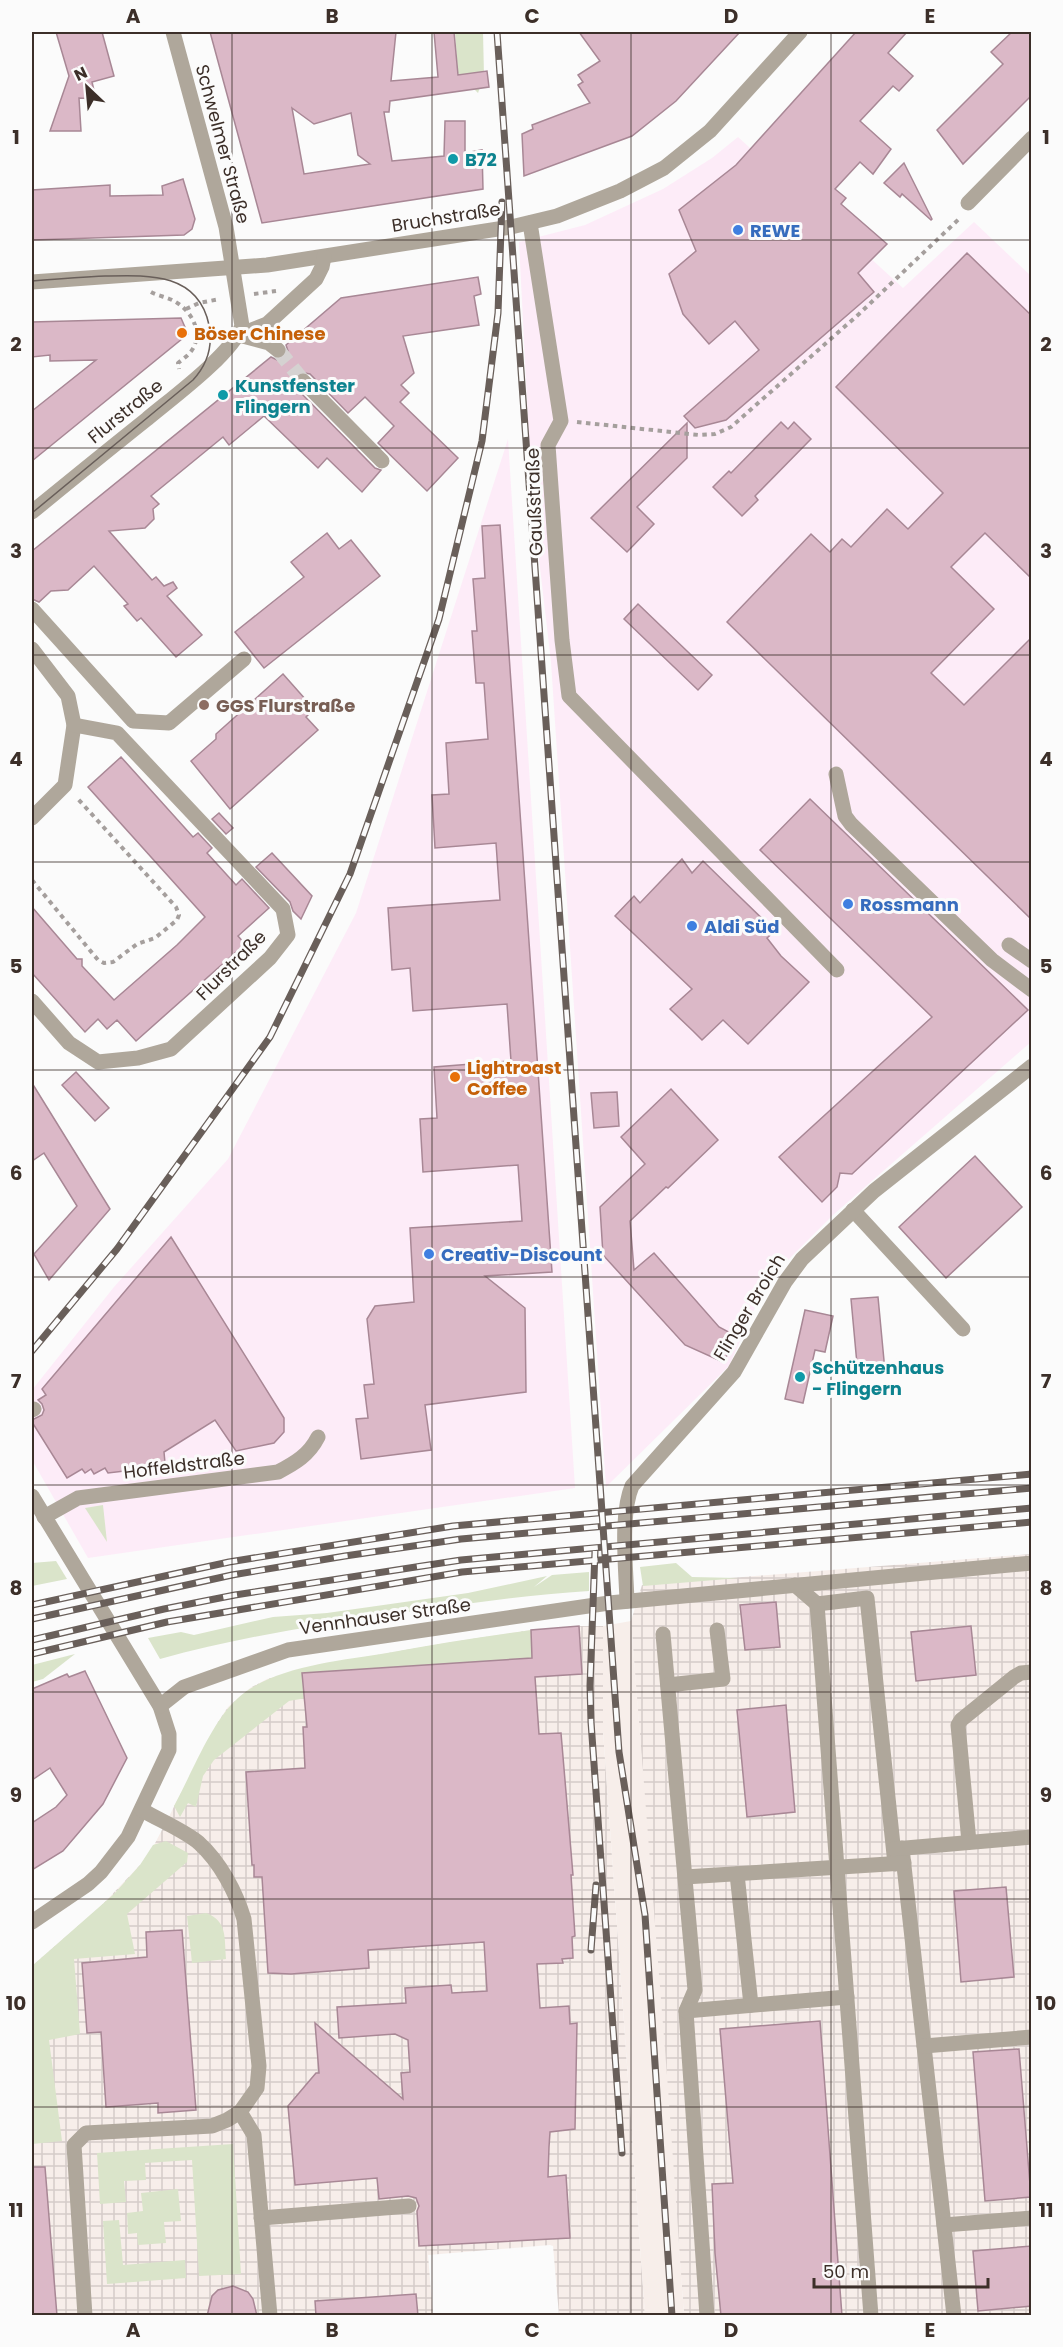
<svg xmlns="http://www.w3.org/2000/svg" width="1063" height="2347" font-family="Poppins,sans-serif">
	<defs>
		<pattern id="industrial-grid" width="8" height="8" patternUnits="userSpaceOnUse" patternTransform="scale(1.5)"><rect width="8" height="8" fill="#f7eeea"/><path d="M0 4h8M4 0v8" fill="none" stroke="#d5ccc9"/></pattern>
	</defs>
	<rect width="100%" height="100%" fill="#fbfbfb"/>
	<g fill="#fdecf8">
		<path d="M738,137L903,288L974,222L1031,276V1042L833,1215L767,1281L729,1366L606,1487L551,662L532,499L519,242L585,225L663,189L712,158Z"/>
		<path d="M508,439L575,1488L88,1558L32,1460V1390L114,1287L228,1159L356,913Z"/>
	</g>
	<g fill="url(#industrial-grid)">
		<path d="M1031,1554V2315H684L631,1621L642,1585Z"/>
		<path d="M579,1626H603L607,1714L603,1731L645,2315H559L553,2246L550,2245L428,2255L433,2315H32V1966L101,1906L140,1865L151,1851L218,1722L228,1707L250,1688L267,1679L314,1666L446,1643L531,1630Z"/>
	</g>
	<path fill="#f7eeea" d="M631,1621L668,2088L684,2315H645L603,1731V1626Z"/>
	<g fill="#dae4ca">
		<path d="M455,32H483L484,76L478,93L458,73Z"/>
		<path d="M103,1505L107,1542L85,1508Z"/>
		<path d="M56,1561L67,1579L32,1586V1563Z"/>
		<path d="M676,1563L692,1577L739,1578L643,1586L640,1567Z"/>
		<path d="M589,1572V1591C523,1595 459,1605 393,1614C315,1625 237,1638 160,1659L148,1638L181,1632L194,1635L273,1617L327,1613L468,1593L547,1576L534,1587L552,1575Z"/>
		<path d="M531,1630L532,1658L289,1701L214,1760L203,1776L196,1807L188,1803L180,1817L174,1806C191,1775 211,1723 236,1700C271,1666 340,1661 387,1653C435,1644 483,1637 531,1630Z"/>
		<path d="M75,1654L43,1679L32,1682V1665Z"/>
		<path d="M166,1841L188,1853L187,1862L127,1914L135,1954L74,1959L80,2034L49,2040L62,2141L32,2144V1966L114,1894L140,1865L153,1845Z"/>
		<path d="M206,1913C228,1921 224,1939 226,1959L192,1963L187,1916Z"/>
		<path d="M233,2144L241,2274L199,2276L192,2160L145,2163L146,2180L124,2181L126,2202L100,2204L97,2153Z"/>
		<path d="M178,2189L181,2221L164,2222L166,2243L138,2245L137,2233L128,2234L127,2213L143,2211L141,2193Z"/>
		<path d="M119,2220L123,2265L185,2260L186,2278L107,2284L103,2221Z"/>
	</g>
	<g fill="#dbb8c7" stroke="#a88795" stroke-width="1.5" fill-rule="evenodd">
		<path d="M56,32H102L114,76L92,82L96,99L79,98L81,131H50L69,76Z"/>
		<path d="M210,32H396L391,81L438,77L434,32H454L458,75L487,71L489,87L390,101L389,112H384L392,161L444,156L445,121H465V153L482,150L483,189L262,223ZM292,108L314,124L351,113L358,155L370,164L304,174Z"/>
		<path d="M579,32H740L676,101L632,136L524,176L522,134L533,129L532,125L590,103L578,85L583,82L578,75L600,61Z"/>
		<path d="M856,32H907L888,53L913,76L899,91L893,86L860,121L891,149L873,174L860,162L835,189L846,198L841,204L887,244L858,273L874,292L726,420L695,428L684,416L759,350L735,321L709,344L683,314L669,274L696,251L679,210L736,165Z"/>
		<path d="M1012,32H1032V95L963,164L937,130L1003,64L991,52Z"/>
		<path d="M904,163L932,219L931,220L902,194L900,197L884,183Z"/>
		<path d="M183,179L195,219L192,229L184,235L32,240V190L110,185V196L163,195L162,186Z"/>
		<path d="M967,253L1032,316V579L985,533L951,567L994,609L931,673L964,705L1032,637V920L727,622L811,534L830,552L842,539L851,547L887,509L908,529L943,493L836,387Z"/>
		<path d="M478,277L481,294L474,296L479,325L403,336L414,373L401,385L409,393L400,402L458,458L427,491L378,443L394,426L365,397L348,413L310,374L300,372L294,379L296,388L375,468L381,470L362,492L327,458L318,468L264,416L229,445L223,437L151,496L159,504L153,509L154,519L145,528L109,531L152,580L156,577L164,586L173,582L177,588L167,596L202,635L176,657L141,618L137,621L124,606L128,604L94,566L68,590L51,591L39,602L32,599V551L271,357L277,360L285,356L288,351L286,345L341,298Z"/>
		<path d="M181,318L188,334L32,461V411L96,360L50,361V355L32,357V322Z"/>
		<path d="M781,422L788,429L794,422L811,439L755,496L758,500L742,516L713,487L729,471L731,473Z"/>
		<path d="M687,423V458L637,507L654,524L627,552L591,518Z"/>
		<path d="M500,525L552,1272L485,1276L525,1308L526,1392L425,1405L431,1450L361,1459L356,1419L368,1418L364,1385L374,1384L367,1319L375,1306L414,1302L410,1228L522,1221L518,1165L423,1172L420,1119L437,1118L434,1067L511,1061L507,1004L413,1011L410,968L392,970L388,908L500,900L496,843L435,848L432,795L449,794L446,743L488,739L484,683H476L472,631H477L473,579L485,578L482,526Z"/>
		<path d="M327,533L339,549L351,540L380,576L264,668L235,632L304,577L291,562Z"/>
		<path d="M638,604L712,675L698,690L624,619Z"/>
		<path d="M283,674L314,709L306,717L318,730L230,809L191,761L216,739V734Z"/>
		<path d="M121,757L193,837L198,833L212,848L207,853L236,885L242,879L269,908L238,936L245,944L136,1041L117,1020L107,1029L98,1019L85,1032L32,973V907L77,959H82V966L114,1000L177,945L205,917L88,787Z"/>
		<path d="M810,799L1028,1010L852,1174L840,1173L837,1187L822,1202L779,1157L932,1017L760,850Z"/>
		<path d="M219,813L233,828L226,834L212,819Z"/>
		<path d="M272,853L312,896L301,919L293,911L290,902L256,867Z"/>
		<path d="M682,859L692,873L703,861L743,900L775,931L767,938L781,956L809,982L748,1044L723,1020L702,1040L693,1031L670,1009L692,989L615,916L634,896L640,903Z"/>
		<path d="M76,1072L109,1108L95,1121L62,1085Z"/>
		<path d="M32,1083L110,1209L49,1280L34,1254L77,1206L44,1153L32,1161Z"/>
		<path d="M671,1089L718,1140L668,1188L666,1187L630,1221L634,1270L654,1253L719,1327L738,1337L723,1362L685,1345L603,1255L600,1207L645,1164L621,1137Z"/>
		<path d="M617,1092L619,1126L594,1128L591,1093Z"/>
		<path d="M975,1156L1022,1207L946,1278L899,1227Z"/>
		<path d="M171,1237L284,1418V1432L274,1443L236,1451L215,1420L164,1452L165,1463L150,1468L108,1473L105,1468L94,1474L91,1469L85,1473L82,1469L67,1478L32,1422V1420L42,1415L44,1410L42,1404L38,1400L46,1395L42,1389Z"/>
		<path d="M878,1297L885,1371L864,1373L862,1363L857,1364L851,1299Z"/>
		<path d="M805,1310L833,1316L825,1352L815,1350L803,1403L785,1399Z"/>
		<path d="M776,1602L780,1647L745,1650L740,1605Z"/>
		<path d="M579,1626L582,1674L535,1677L539,1734L561,1733L573,1875H571L575,1936L572,1937L573,1958L562,1959L563,1963L537,1964L540,2008L569,2006L570,2024L577,2023L575,2129L550,2132L549,2147L548,2177L566,2175L570,2238L419,2246L417,2211L419,2206L416,2198L408,2196L379,2199L377,2178L295,2185L288,2106L316,2073H319L315,2023L403,2099L401,2073L410,2072L408,2040L395,2034L339,2038L337,2007L406,2003L405,1988L451,1985L452,1993L487,1991L484,1942L368,1950L369,1968L291,1974L268,1973L262,1877H254V1865H252L246,1772L305,1768L303,1727H307L302,1673L532,1658L531,1630Z"/>
		<path d="M971,1626L976,1675L916,1681L911,1632Z"/>
		<path d="M85,1671L127,1758L103,1804L63,1851L32,1870V1823L56,1807L67,1795L50,1768L32,1780V1689L67,1674L69,1677Z"/>
		<path d="M786,1705L795,1812L747,1817L737,1710Z"/>
		<path d="M1006,1887L1014,1977L961,1982L954,1891Z"/>
		<path d="M182,1930L196,2110L158,2113V2103L106,2107L101,2032L87,2033L82,1963L147,1957L146,1932Z"/>
		<path d="M820,2021L842,2316H721L715,2253L712,2184L733,2183L720,2029Z"/>
		<path d="M1019,2049L1031,2197L985,2201L973,2052Z"/>
		<path d="M32,2167H45L57,2316H32Z"/>
		<path d="M1032,2246V2306L978,2311L973,2251Z"/>
		<path d="M233,2286L248,2292L253,2299L257,2316H207L212,2296L218,2290Z"/>
		<path d="M416,2294L418,2316H316L315,2301Z"/>
	</g>
	<g fill="none" stroke-linecap="round" stroke-linejoin="round">
		<path stroke="#d5d2d1" stroke-width="15" stroke-dasharray="15 8" stroke-linecap="butt" d="M278,350L303,381"/>
		<g stroke="#a59f9d" stroke-width="4" stroke-dasharray="4.5 4.5" stroke-linecap="butt">
			<path d="M151,292C158,296 167,297 174,301C191,310 204,332 192,350C189,355 183,359 178,363L179,369"/>
			<path d="M254,294L276,291"/>
			<path d="M186,309L199,303L220,299"/>
			<path d="M577,422L699,435L715,434L731,427L859,314L960,218"/>
			<path d="M32,880L98,960L104,963L113,962L137,944L155,938L177,920L179,915L176,907L78,799"/>
		</g>
		<g stroke="#afa79b" stroke-width="15">
			<path d="M968,203L1032,138"/>
			<path d="M530,223L561,421L548,445L562,640L569,696L837,970"/>
			<path d="M32,282L267,265L511,227L557,216L620,191L664,168L710,131L800,32"/>
			<path d="M239,335L267,324L316,279L322,267L324,257"/>
			<path d="M239,335L269,343L278,350"/>
			<path d="M303,381L382,461"/>
			<path d="M32,512C70,481 108,450 147,419C172,398 231,355 242,326L226,227L173,32"/>
			<path d="M32,609L133,721L169,723L244,659"/>
			<path d="M32,649L68,696L74,725L65,785L32,818"/>
			<path d="M836,774L845,816L851,824L992,960L1032,990"/>
			<path d="M1009,945L1032,961"/>
			<path d="M32,1001L69,1043L98,1062L138,1058L171,1049L270,958L288,935L283,909L117,733L74,725"/>
			<path d="M853,1210L963,1329"/>
			<path d="M32,1410L34,1409"/>
			<path d="M32,1496L160,1706L169,1734V1750L128,1837L101,1872L88,1884L32,1922"/>
			<path d="M44,1517L78,1498L278,1472C295,1463 309,1455 318,1437"/>
			<path d="M795,1585L817,1604L867,1598L895,1864"/>
			<path d="M627,1601C626,1569 620,1514 632,1486L734,1372L785,1282L802,1259L874,1191L1032,1066"/>
			<path d="M817,1604L871,2316"/>
			<path d="M663,1634L695,1990L686,2011L707,2316"/>
			<path d="M668,1685L723,1679L717,1630"/>
			<path d="M160,1706L184,1687L288,1650L609,1603L1032,1563"/>
			<path d="M969,1842L958,1725L961,1720L1014,1677L1021,1673L1032,1672"/>
			<path d="M902,1848L954,2316"/>
			<path d="M894,1849L1032,1837"/>
			<path d="M737,1874L751,2005"/>
			<path d="M685,1877L904,1863"/>
			<path d="M686,2011L847,1997"/>
			<path d="M924,2046L1032,2037"/>
			<path d="M240,2112L254,2135L270,2316"/>
			<path d="M261,2218L409,2206"/>
			<path d="M944,2225L1032,2218"/>
			<path d="M85,2316L74,2145L86,2133L212,2126L227,2120L240,2112L257,2088L259,2066L244,1919C236,1892 220,1862 199,1843C185,1831 159,1820 142,1810"/>
		</g>
		<path stroke="#695f5a" stroke-width="1.5" d="M32,281C56,279 80,277 105,276C147,275 198,272 209,325C213,346 207,365 193,380L32,513"/>
		<g stroke="#695f5a" stroke-width="7">
			<g id="rail">
				<path d="M497,32L619,1752L645,1915L672,2316"/>
				<path d="M32,1351L117,1249L270,1037L350,874L439,619L482,441L498,313L502,202"/>
				<path d="M595,1551L590,1686L591,1722L622,2153"/>
				<path d="M32,1605L229,1562L453,1526L1032,1474"/>
				<path d="M32,1619L232,1575L345,1556L461,1539L1032,1488"/>
				<path d="M32,1640L164,1609L235,1595L461,1560L1032,1508"/>
				<path d="M32,1654L167,1622L462,1572L1032,1522"/>
				<path d="M591,1950L596,1885"/>
			</g>
		</g>
		<use href="#rail" stroke="#fbfbfb" stroke-width="4.5" stroke-dasharray="14" stroke-linecap="butt"/>
	</g>
	<path fill="none" stroke="#3c2f29" stroke-width="1.5" stroke-opacity="0.55" d="M232,32V2316M432,32V2316M631,32V2316M831,32V2316M32,240H1032M32,448H1032M32,655H1032M32,862H1032M32,1070H1032M32,1277H1032M32,1485H1032M32,1692H1032M32,1899H1032M32,2107H1032"/>
	<g fill="#0f9aa8" stroke="#fbfbfb" stroke-width="2">
		<circle cx="453" cy="159" r="6"/>
		<circle cx="223" cy="395" r="6"/>
		<circle cx="800" cy="1377" r="6"/>
	</g>
	<g fill="#3f7fe0" stroke="#fbfbfb" stroke-width="2">
		<circle cx="738" cy="230" r="6"/>
		<circle cx="848" cy="904" r="6"/>
		<circle cx="692" cy="926" r="6"/>
		<circle cx="429" cy="1254" r="6"/>
	</g>
	<g fill="#e8710a" stroke="#fbfbfb" stroke-width="2">
		<circle cx="182" cy="333" r="6"/>
		<circle cx="455" cy="1077" r="6"/>
	</g>
	<circle fill="#8d6e63" stroke="#fbfbfb" stroke-width="2" cx="204" cy="705" r="6"/>
	<g text-anchor="middle" dominant-baseline="central" stroke-width="6" stroke-linejoin="round" paint-order="stroke">
		<g font-size="18" fill="#3c2f29" stroke="#fbfbfb">
			<text transform="translate(223 144) rotate(75)">Schwelmer Straße</text>
			<text transform="translate(446 217) rotate(-9)">Bruchstraße</text>
			<text transform="translate(125 411) rotate(-39)">Flurstraße</text>
			<text transform="translate(534 502) rotate(-92)">Gaußstraße</text>
			<text transform="translate(231 965) rotate(-45)">Flurstraße</text>
			<text transform="translate(749 1307) rotate(-59)">Flinger Broich</text>
			<text transform="translate(184 1465) rotate(-7)">Hoffeldstraße</text>
			<text transform="translate(385 1616) rotate(-8)">Vennhauser Straße</text>
		</g>
		<g font-size="18" font-weight="bold" fill="#0d838f" stroke="#fbfbfb" text-anchor="start">
			<text x="465" y="159">B72</text>
			<text x="235" y="385">Kunstfenster<tspan x="235" dy="21">Flingern</tspan></text>
			<text x="812" y="1367">Schützenhaus<tspan x="812" dy="21">- Flingern</tspan></text>
		</g>
		<g font-size="18" font-weight="bold" fill="#366cbe" stroke="#fbfbfb" text-anchor="start">
			<text x="750" y="230">REWE</text>
			<text x="860" y="904">Rossmann</text>
			<text x="704" y="926">Aldi Süd</text>
			<text x="441" y="1254">Creativ-Discount</text>
		</g>
		<g font-size="18" font-weight="bold" fill="#c56008" stroke="#fbfbfb" text-anchor="start">
			<text x="194" y="333">Böser Chinese</text>
			<text x="467" y="1067">Lightroast<tspan x="467" dy="21">Coffee</tspan></text>
		</g>
		<g font-size="18" font-weight="bold" fill="#785e54" stroke="#fbfbfb" text-anchor="start">
			<text x="216" y="705">GGS Flurstraße</text>
		</g>
	</g>
	<rect width="1063" height="2347" fill="none" stroke="#fbfbfb" stroke-width="66"/>
	<g transform="translate(87 87) rotate(334)" stroke="#fbfbfb" stroke-width="4.5" paint-order="stroke">
	<path d="M0-4.5L10 22L0 15L-10 22Z" fill="#3c2f29"/>
	<text y="-9" font-size="16" font-weight="bold" text-anchor="middle" fill="#3c2f29">N</text>
	</g>
	<path d="M814 2278v9h174v-9" fill="none" stroke="#3c2f29" stroke-width="3"/>
	<text x="823" y="2278" font-size="18" fill="#3c2f29" stroke="#fbfbfb" stroke-width="4.5" paint-order="stroke">50 m</text>
	<rect x="33" y="33" width="997" height="2281" fill="none" stroke="#3c2f29" stroke-width="2"/>
	<g font-size="20" text-anchor="middle" font-weight="bold" fill="#3c2f29">
		<text x="133" y="23">A</text>
		<text x="332" y="23">B</text>
		<text x="532" y="23">C</text>
		<text x="731" y="23">D</text>
		<text x="930" y="23">E</text>
		<text x="16" y="144">1</text>
		<text x="1046" y="144">1</text>
		<text x="16" y="351">2</text>
		<text x="1046" y="351">2</text>
		<text x="16" y="558">3</text>
		<text x="1046" y="558">3</text>
		<text x="16" y="766">4</text>
		<text x="1046" y="766">4</text>
		<text x="16" y="973">5</text>
		<text x="1046" y="973">5</text>
		<text x="16" y="1180">6</text>
		<text x="1046" y="1180">6</text>
		<text x="16" y="1388">7</text>
		<text x="1046" y="1388">7</text>
		<text x="16" y="1595">8</text>
		<text x="1046" y="1595">8</text>
		<text x="16" y="1802">9</text>
		<text x="1046" y="1802">9</text>
		<text x="16" y="2010">10</text>
		<text x="1046" y="2010">10</text>
		<text x="16" y="2217">11</text>
		<text x="1046" y="2217">11</text>
		<text x="133" y="2337">A</text>
		<text x="332" y="2337">B</text>
		<text x="532" y="2337">C</text>
		<text x="731" y="2337">D</text>
		<text x="930" y="2337">E</text>
	</g>
</svg>
